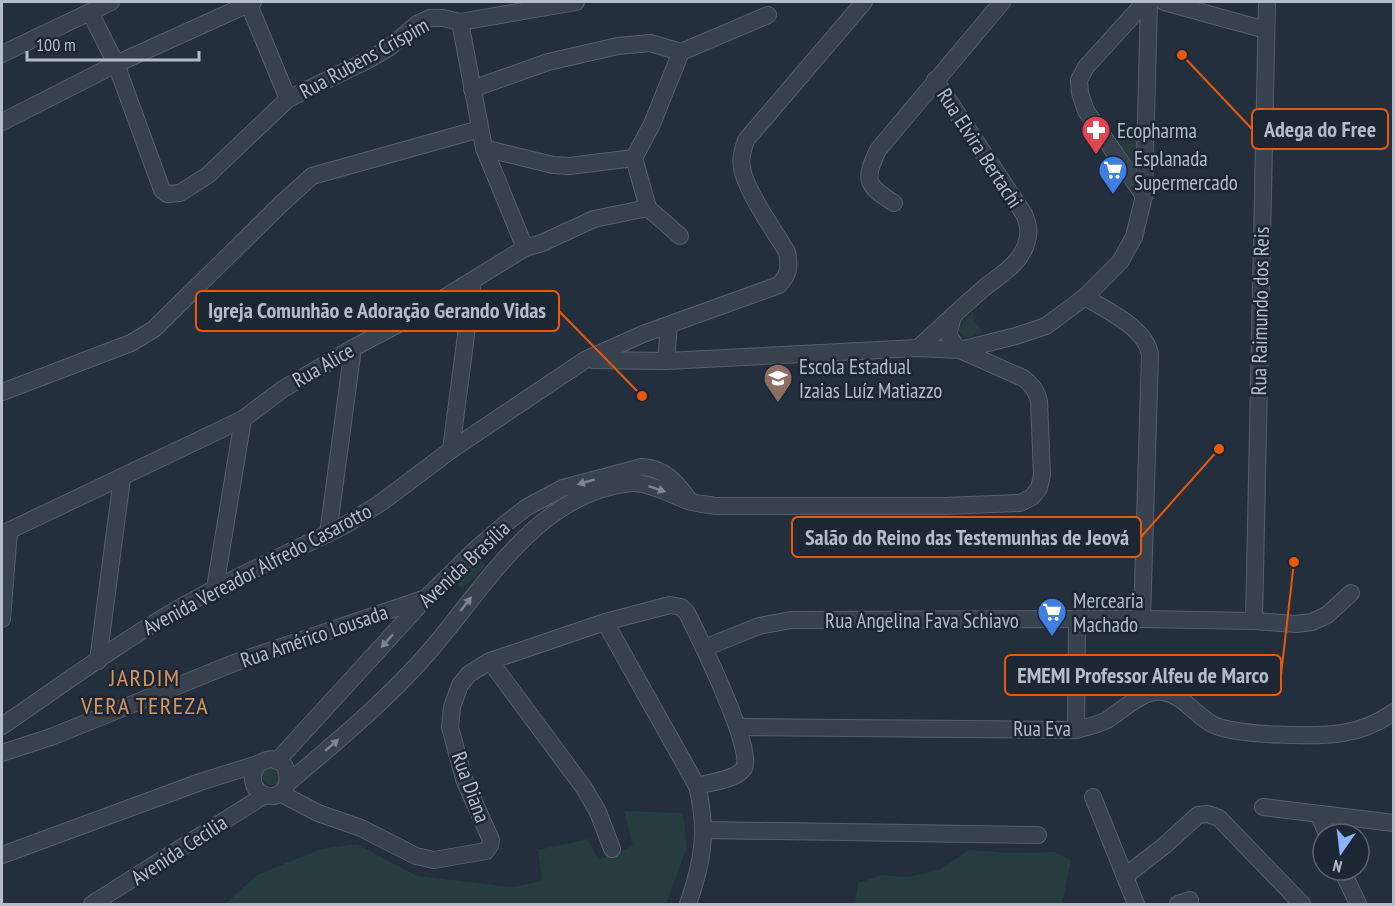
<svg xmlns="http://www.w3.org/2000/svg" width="1395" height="906" font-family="'PT Sans Narrow',sans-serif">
	<rect width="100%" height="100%" fill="#242f3e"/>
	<g fill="#263c3f">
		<path d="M1141,135L1140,158L1133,163L1116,140Z"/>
		<path d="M972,313L976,323L983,331L969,338L962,335L958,329Z"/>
		<path d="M475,556L485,566L462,589L453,578Z"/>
		<path d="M269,765L280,770L279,783C268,790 261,782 261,772Z"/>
		<path d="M624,811L683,813L687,847L666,904H225L257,875L321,849L357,844L417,876L513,887L542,881L538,850L588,839L598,860L633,846Z"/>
		<path d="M969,850L1008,853L1054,852L1071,860L1062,904H855L858,883L883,875L908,877L940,870Z"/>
	</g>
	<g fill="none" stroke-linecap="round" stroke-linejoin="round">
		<g stroke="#565f6c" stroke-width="18">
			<g id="minor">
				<path d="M248,2L288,99"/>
				<path d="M1164,2L1266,30"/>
				<path d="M90,12L116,64L162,190L167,194L180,193L208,175L288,99L370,59L390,47L417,24L430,18H443L460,22L576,2"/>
				<path d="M460,22L484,148L525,248"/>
				<path d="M2,54L111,2"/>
				<path d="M472,89L548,62L618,46L650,43L681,52"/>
				<path d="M2,122L116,64L253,2"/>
				<path d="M484,148L553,165L569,166L634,158L652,124L681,52L768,15"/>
				<path d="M634,158L648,208"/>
				<path d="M1144,196L1086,111L1080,93L1079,80L1086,67L1145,2"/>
				<path d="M894,203C867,186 863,181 878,150L1002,2"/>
				<path d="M648,208L680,236"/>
				<path d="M1085,297C1107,311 1145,327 1150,354L1142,619"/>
				<path d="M918,348C940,328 962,307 984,288C1000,275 1022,263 1027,241C1030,230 1028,224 1024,214L935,80"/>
				<path d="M592,360L666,361L918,348L960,350L1016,336L1046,326L1085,297L1120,262L1134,237L1144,196L1149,2"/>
				<path d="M666,361L669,325"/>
				<path d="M2,392L131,343L154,329L280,205L312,176L480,129"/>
				<path d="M451,450L473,281"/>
				<path d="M2,534L243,419L283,389L353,348L421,312L525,248L542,243L594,219L648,208"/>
				<path d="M328,534L353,348"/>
				<path d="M215,588L243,419"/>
				<path d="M2,619L9,531"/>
				<path d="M1254,621L1267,2"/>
				<path d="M605,622L697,786C708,829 703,862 688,904"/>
				<path d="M704,648L759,626L791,620L1142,619L1254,621L1296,624L1312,622L1327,615L1351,593"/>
				<path d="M98,661L122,478"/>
				<path d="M490,661L584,788L598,812L612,849"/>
				<path d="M2,726C59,687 116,645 176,610C231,578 290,553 347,524L382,502L451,450L585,360L643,334L779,285C789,274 790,267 787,252C775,232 745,189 742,168C740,158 743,150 746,140L864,2"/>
				<path d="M738,727L1076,730C1086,727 1098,725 1107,720C1123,710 1143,689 1163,692C1183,695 1195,715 1212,724C1234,736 1318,737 1343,733C1362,730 1378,723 1394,712"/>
				<path d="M1076,730L1077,620"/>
				<path d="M2,753L51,737L234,663L423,599"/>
				<path d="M277,761L426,598L475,550L505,524L527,507L563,488L642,467C666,468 677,484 690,501"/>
				<path d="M288,783C336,742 386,701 428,653C483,590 538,491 632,483C648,482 673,495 688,501C696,504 706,504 715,506H945L1020,503L1032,497L1039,488L1042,475L1039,401C1036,390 1032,385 1023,378L960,350L955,345L948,334L953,317"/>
				<path d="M280,793L318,813L361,828L416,856L434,860L486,851L490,845L491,840L464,779L450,727L452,707L460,685L469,674L490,661L605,622L670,605L681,607L687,613C698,635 755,751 744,768C736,780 711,782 697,786"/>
				<path d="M1093,797L1136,904"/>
				<path d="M1263,807L1394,823"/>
				<path d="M1319,815L1327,834"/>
				<path d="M705,830L1038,835"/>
				<path d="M2,855L203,781L258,764C294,742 298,805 265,795C251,790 250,775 258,764"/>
				<path d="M1342,870L1358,904"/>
				<path d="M1125,876L1164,846L1198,815L1208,814L1219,818L1302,904"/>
				<path d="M92,904L265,795"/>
				<path d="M1178,904L1190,900"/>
			</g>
		</g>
		<use href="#minor" stroke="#38414e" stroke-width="16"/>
	</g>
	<defs><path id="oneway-solid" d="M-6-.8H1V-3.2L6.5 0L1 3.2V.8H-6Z" transform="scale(1.5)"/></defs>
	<g fill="#7c8592">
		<use href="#oneway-solid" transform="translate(586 482) rotate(164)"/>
		<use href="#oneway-solid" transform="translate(657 489) rotate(18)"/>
		<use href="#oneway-solid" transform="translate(466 604) rotate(-52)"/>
		<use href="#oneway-solid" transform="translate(387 641) rotate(132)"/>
		<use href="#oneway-solid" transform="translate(332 745) rotate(-41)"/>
	</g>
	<defs>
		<g id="pharmacy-pin" transform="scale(1.5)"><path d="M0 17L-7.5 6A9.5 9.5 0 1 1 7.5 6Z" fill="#e0444e" stroke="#1d2633"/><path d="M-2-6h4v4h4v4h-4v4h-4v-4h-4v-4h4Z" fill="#fff"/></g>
		<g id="supermarket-pin" transform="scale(1.5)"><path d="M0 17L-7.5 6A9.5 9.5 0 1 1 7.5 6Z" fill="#3f7fe0" stroke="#1d2633"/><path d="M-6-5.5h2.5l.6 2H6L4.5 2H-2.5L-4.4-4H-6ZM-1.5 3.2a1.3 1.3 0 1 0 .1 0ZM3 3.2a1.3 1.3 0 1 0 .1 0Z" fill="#fff"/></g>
		<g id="school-pin" transform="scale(1.5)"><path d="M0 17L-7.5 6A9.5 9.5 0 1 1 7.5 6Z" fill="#8d6e63" stroke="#1d2633"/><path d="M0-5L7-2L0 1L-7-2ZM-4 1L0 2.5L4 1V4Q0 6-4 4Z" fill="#fff"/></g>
	</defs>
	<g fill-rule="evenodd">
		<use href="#pharmacy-pin" x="1096" y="130"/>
		<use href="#supermarket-pin" x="1113" y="170"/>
		<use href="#school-pin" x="778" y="378"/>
		<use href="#supermarket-pin" x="1052" y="612"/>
	</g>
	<g text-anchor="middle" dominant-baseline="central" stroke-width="5" stroke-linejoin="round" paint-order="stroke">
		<g font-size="21" fill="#b4bcc9" stroke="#1d2633">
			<text transform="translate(364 58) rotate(-29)">Rua Rubens Crispim</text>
			<text transform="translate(980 148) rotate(57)">Rua Elvira Bertachi</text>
			<text transform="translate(1260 311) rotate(-89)">Rua Raimundo dos Reis</text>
			<text transform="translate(323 365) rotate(-30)">Rua Alice</text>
			<text transform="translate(464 564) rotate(-43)">Avenida Brasília</text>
			<text transform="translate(257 569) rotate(-28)">Avenida Vereador Alfredo Casarotto</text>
			<text x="922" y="620">Rua Angelina Fava Schiavo</text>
			<text transform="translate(314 636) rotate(-19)">Rua Américo Lousada</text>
			<text x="1042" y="728">Rua Eva</text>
			<text transform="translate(471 787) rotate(70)">Rua Diana</text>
			<text transform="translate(179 850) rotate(-33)">Avenida Cecilia</text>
		</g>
		<g font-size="21" fill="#b4bcc9" stroke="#1d2633" text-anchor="start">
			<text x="1117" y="130">Ecopharma</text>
			<text x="1134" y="158">Esplanada<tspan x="1134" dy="24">Supermercado</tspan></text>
			<text x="799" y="366">Escola Estadual<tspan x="799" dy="24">Izaias Luíz Matiazzo</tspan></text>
			<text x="1073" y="600">Mercearia<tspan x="1073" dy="24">Machado</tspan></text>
		</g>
		<g font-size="24" letter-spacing="1.5" fill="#d59563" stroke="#1d2633">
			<text x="145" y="677">JARDIM<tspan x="145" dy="28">VERA TEREZA</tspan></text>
		</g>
	</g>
	<path fill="none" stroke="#e8590c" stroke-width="2" d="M1182 55L1252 129M642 396L559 311M1219 449L1141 537M1294 562L1281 675"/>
	<g fill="#e8590c" stroke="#1d2633" stroke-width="2">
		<circle cx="1182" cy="55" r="6"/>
		<circle cx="642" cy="396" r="6"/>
		<circle cx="1219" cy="449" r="6"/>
		<circle cx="1294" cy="562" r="6"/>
	</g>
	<g fill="#1d2633" stroke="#e8590c" stroke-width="2">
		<rect x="1252" y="109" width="136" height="40" rx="6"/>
		<rect x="196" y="291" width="363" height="40" rx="6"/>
		<rect x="792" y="517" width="349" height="40" rx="6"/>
		<rect x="1005" y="655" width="276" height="40" rx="6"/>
	</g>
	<g font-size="22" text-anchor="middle" font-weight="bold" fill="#b4bcc9">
		<text x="1320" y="137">Adega do Free</text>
		<text x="377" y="318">Igreja Comunhão e Adoração Gerando Vidas</text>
		<text x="967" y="545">Salão do Reino das Testemunhas de Jeová</text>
		<text x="1143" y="683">EMEMI Professor Alfeu de Marco</text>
	</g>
	<rect width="1395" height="906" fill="none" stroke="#b4bcc9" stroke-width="6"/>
	<g transform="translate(1341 852) rotate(194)"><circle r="28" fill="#1d2633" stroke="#59626f" stroke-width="1.5"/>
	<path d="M0-4.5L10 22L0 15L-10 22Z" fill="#8ab4f8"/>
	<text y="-9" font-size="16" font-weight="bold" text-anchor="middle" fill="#b4bcc9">N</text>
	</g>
	<path d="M27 51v9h172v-9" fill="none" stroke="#b4bcc9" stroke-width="3"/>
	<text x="36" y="51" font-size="18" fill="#b4bcc9" stroke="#1d2633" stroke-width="4.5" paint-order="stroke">100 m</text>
</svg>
